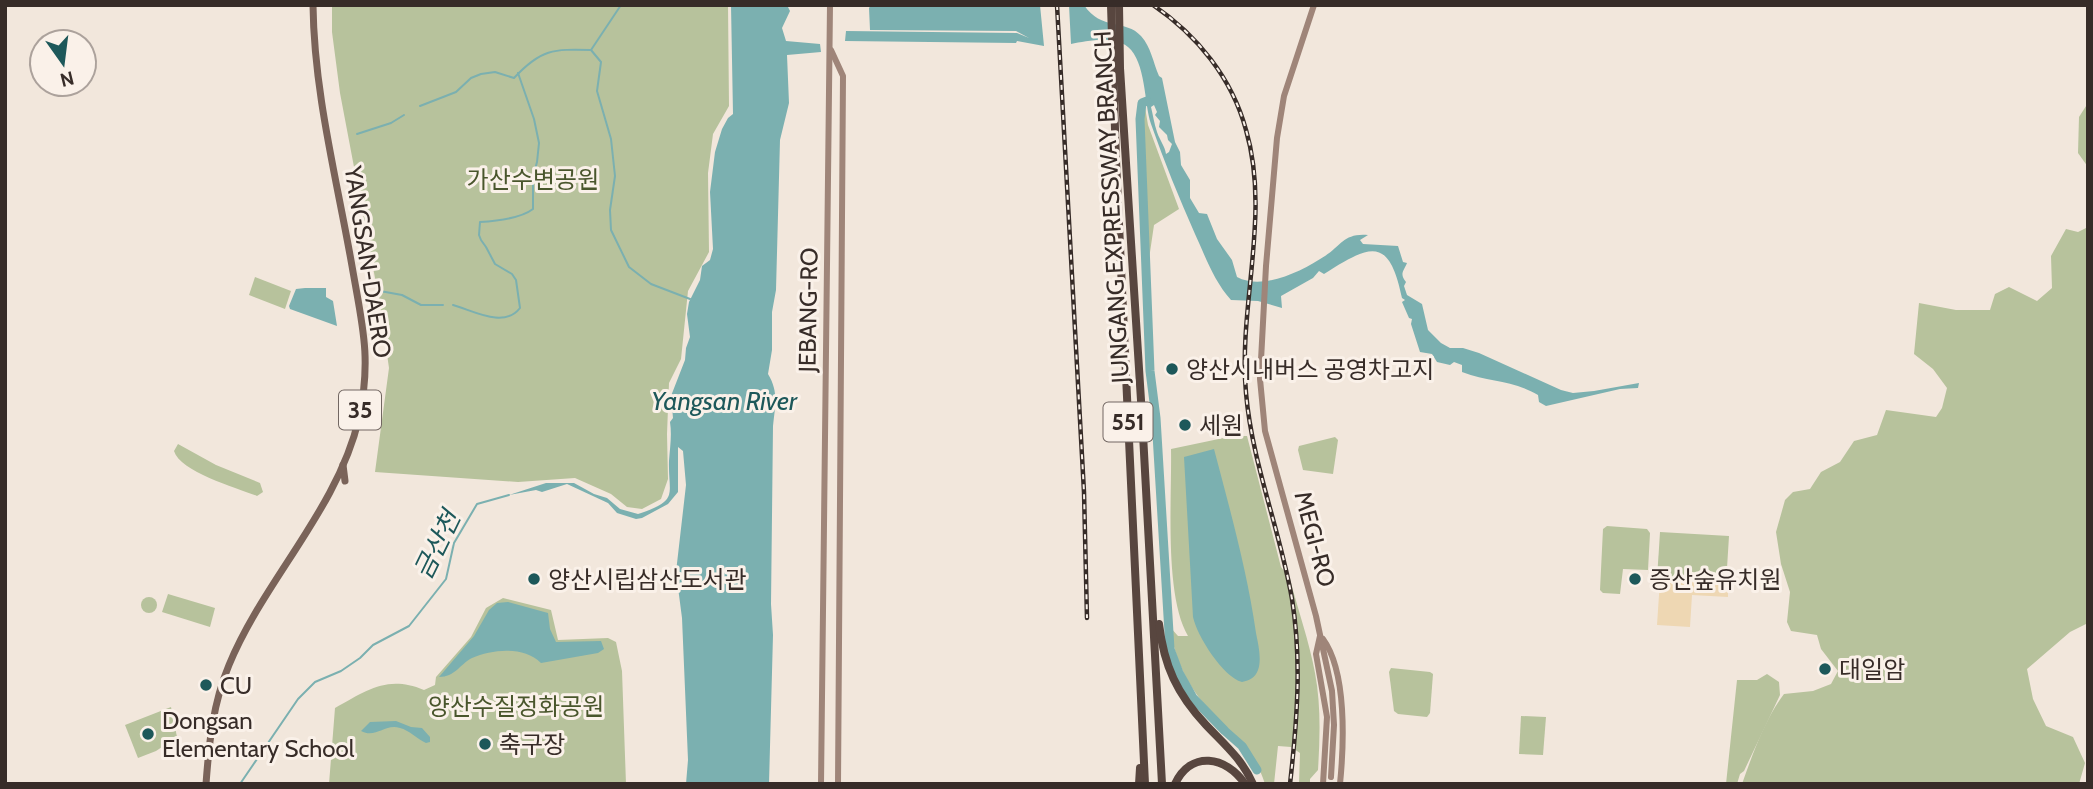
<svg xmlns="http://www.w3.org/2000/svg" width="2093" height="789" font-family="Cabin,'Noto Sans KR',sans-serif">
	<rect width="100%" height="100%" fill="#f2e7dc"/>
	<g fill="#b7c29c">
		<path d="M332,5H728L729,106L713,134L708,173L709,252L688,291L681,359L669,383L667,434L668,479L661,499L642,509L627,507L611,494L575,478L518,482L375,472L389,368L379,299L340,93L332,32Z"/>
		<path d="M2088,103V167L2078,153L2079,117Z"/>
		<path d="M1145,107L1148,125L1179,209L1154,225L1149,259L1142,118Z"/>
		<path d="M2088,227V623L2070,632L2027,669L2033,699L2046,726L2073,737L2085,763L2079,784H1742C1753,753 1765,719 1784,694L1813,691L1831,684L1838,671L1821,649L1817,635L1791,631L1787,622L1790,592L1781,564L1776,532L1785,500L1793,492L1810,489L1821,472L1840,462L1854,441L1877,435L1886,410L1936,417L1942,408L1947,388L1933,369L1914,354L1919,303L1956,310H1990L1995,294L2009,287L2037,301L2052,288L2051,256L2066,229L2078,232Z"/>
		<path d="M255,277L291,291L285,309L249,295Z"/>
		<path d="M1233,436H1247L1281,567L1290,579C1298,610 1309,641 1315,673C1321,705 1320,737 1318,770L1310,779V784H1299L1300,753L1291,747L1278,746L1274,784H1265C1256,756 1244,746 1224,726C1194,696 1176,669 1170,627L1178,636H1188C1164,595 1172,499 1171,449Z"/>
		<path d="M1335,437L1338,440L1333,474L1303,470L1298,450L1299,446Z"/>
		<path d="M178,444L216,465L260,483L263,492L257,496C237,488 180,472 174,451Z"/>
		<path d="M1607,526L1647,529L1650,533L1648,570L1623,569L1620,594L1603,593L1600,590L1603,529Z"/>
		<path d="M1660,532L1729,536L1726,584L1657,579Z"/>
		<path d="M168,594L215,608L210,627L162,612Z"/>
		<circle cx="149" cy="605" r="8"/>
		<path d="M503,598L551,610L558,640L608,638L616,642L622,671L626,784H329L335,708C368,690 387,675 424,690L435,685L436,677L471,637L486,608Z"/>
		<path d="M1391,668L1430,672L1433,674L1430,713L1427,717L1398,714L1394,711L1389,672Z"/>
		<path d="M1767,674L1779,682L1780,695L1744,771L1740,774L1737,784H1726L1737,680H1757Z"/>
		<path d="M171,707L177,737L156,751L138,758L125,725Z"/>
		<path d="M1521,716L1546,717L1543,755L1519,754Z"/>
	</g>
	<path fill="#eed7b3" d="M1660,580L1728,584V597L1692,595L1690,627L1657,625Z"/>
	<g fill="#7bb0b0" fill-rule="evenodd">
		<path d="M731,5H787L790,11L782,28L786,41L820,44L821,52L787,55L789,103L780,140L776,290L772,312V350L768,374C779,392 775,406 773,426L771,604L773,635L769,784H686L688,760L682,618L676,572L686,485L683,451L678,447V492L668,504L642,518L636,519L617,513L608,503L567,484L542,492L536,490L509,495L546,483H574L594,494L607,498L620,509L638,514C680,500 668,495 669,461C670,447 672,435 670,422L673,418L671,396L685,360L686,348L690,337L687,314L689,302L700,280L702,266L710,260L713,249L710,192L715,152L722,129L728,118L733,114Z"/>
		<path d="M871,5H1040L1044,46L1017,41L1016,43L845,41L846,31L1017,33L1029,38L1016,31L870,30L869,8Z"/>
		<path d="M1069,5H1084C1101,31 1126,19 1141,36C1151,47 1153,62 1159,76L1162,78L1175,142L1180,152L1181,165L1190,180V198L1199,213L1207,214L1217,239L1232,260L1237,277C1263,291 1302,271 1325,256C1342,245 1344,233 1368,235L1360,240L1363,244L1398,246L1403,262L1407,263C1404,271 1399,273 1406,282L1404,286L1407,295L1422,304L1428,330L1441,343L1450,348H1463L1479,353L1561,390L1573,393L1594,391L1639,383L1638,388L1620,389L1546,406L1539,402L1538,395C1510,379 1490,383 1462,372V365L1454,362L1450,365L1437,362L1432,354L1420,352L1411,324L1412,319L1409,318L1402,302L1405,300L1402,298C1389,236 1371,244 1324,274L1319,271L1313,278L1281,296L1282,308L1258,301L1231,300C1214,281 1206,258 1195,234C1179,198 1164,161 1151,124C1144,103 1146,62 1128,47C1113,35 1087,41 1071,44ZM1154,105L1157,112L1155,115L1160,121L1159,127L1167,135L1168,140L1172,144L1169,152L1166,154C1165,146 1160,141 1157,132C1154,123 1153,115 1151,107Z"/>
		<path d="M305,288H326V297L333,301L337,326L290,309L289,306L296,289Z"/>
		<path d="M1214,449C1230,510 1247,570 1256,633C1258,643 1262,659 1258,670C1255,678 1250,680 1242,682C1223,677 1197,636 1193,617L1184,457Z"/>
		<path d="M508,602L548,613L550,629L556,642L601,641L604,649L598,653L541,663C524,646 493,649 472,658C459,665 455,677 439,677L474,636L489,610L497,603Z"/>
		<path d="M396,721L411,727L422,728L430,737V742L426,743C417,739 409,730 400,728C385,723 376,739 361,731L370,722Z"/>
	</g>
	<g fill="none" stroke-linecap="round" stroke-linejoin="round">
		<g stroke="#7bb0b0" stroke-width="2">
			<path d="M591,50L601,62L597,91L611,139L615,176L610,210L611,230L629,267L651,284L690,299"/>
			<path d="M420,106L456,92L471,78L481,74L495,72L514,78C541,49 553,49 591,50L621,5"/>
			<path d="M357,134L391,123L404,115"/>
			<path d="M380,291L402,295L421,305H443"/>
			<path d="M453,305C472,310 504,329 520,308L516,280L512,274L495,264L486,247L481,240L479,235L480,222C496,221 520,219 533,209V177L537,162L539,143L534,119L518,73"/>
			<path d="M240,784L298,699L315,682L341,671L360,658L373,645L409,626L446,579L454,543L477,504L509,495"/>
		</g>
		<path stroke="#7bb0b0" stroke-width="9" d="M1147,101L1142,103L1140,119L1150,371L1156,418L1170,649L1179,673L1193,698L1225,731L1242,746L1257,770"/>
		<g stroke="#9f8579" stroke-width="6">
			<path d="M1314,5L1284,96L1277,138L1266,266L1260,379L1265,431L1316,616L1332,691L1334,725L1331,777"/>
			<path d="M831,50L843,76L838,784"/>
			<path d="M1320,636L1316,654L1327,717L1323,784"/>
			<path d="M1323,639C1347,672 1344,744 1340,784"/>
			<path d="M821,784L830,5"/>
		</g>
		<g stroke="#7a6359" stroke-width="7">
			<path d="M343,465L345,481"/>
			<path d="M206,784C209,743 213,703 229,665C264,580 338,509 359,418C372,358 362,324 352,266C337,180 314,93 313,5"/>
		</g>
		<g stroke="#58463f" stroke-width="8">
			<path d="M1111,5L1116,160L1145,784"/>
			<path d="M1119,5L1120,68L1142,416L1162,784"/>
			<path d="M1159,624C1164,666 1177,694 1206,725C1224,744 1242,759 1253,784"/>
			<path d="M1139,784L1140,768"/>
			<path d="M1175,784C1191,750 1226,756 1245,784"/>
		</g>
		<g stroke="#372c28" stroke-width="4.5">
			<g id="rail">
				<path d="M1057,5L1084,492L1087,618"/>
				<path d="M1153,5C1197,35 1232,78 1246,130C1271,215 1238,306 1246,393C1252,463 1280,530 1292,599C1302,661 1297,722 1290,784"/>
			</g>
		</g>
		<use href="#rail" stroke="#faf1e9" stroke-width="2" stroke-dasharray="5" stroke-linecap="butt"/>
	</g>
	<g fill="#1d585a" stroke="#faf1e9" stroke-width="2.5">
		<circle cx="1172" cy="369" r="7"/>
		<circle cx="1185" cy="425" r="7"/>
		<circle cx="534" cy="579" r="7"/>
		<circle cx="1635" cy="579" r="7"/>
		<circle cx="1825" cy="669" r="7"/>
		<circle cx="206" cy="685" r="7"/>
		<circle cx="148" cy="734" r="7"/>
		<circle cx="485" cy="744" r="7"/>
	</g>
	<g text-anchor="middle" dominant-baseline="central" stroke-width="6" stroke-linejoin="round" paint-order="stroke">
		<g fill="#faf1e9" stroke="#726762" stroke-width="2">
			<rect x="339" y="390.5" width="42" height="39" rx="5"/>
			<rect x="1103.5" y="402.5" width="49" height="39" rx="5"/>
		</g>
		<g font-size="23" font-weight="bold" fill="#372c28">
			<text x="360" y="410">35</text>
			<text x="1128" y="422">551</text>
		</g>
		<g font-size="24" fill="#49562c" stroke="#faf1e9">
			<text x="533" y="179">가산수변공원</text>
			<text x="516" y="706">양산수질정화공원</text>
		</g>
		<g font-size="24" fill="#372c28" stroke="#faf1e9">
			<text transform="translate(1111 207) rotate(-93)">JUNGANG EXPRESSWAY BRANCH</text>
			<text transform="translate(368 262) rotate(81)">YANGSAN-DAERO</text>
			<text transform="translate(808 310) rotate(-89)">JEBANG-RO</text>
			<text transform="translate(1315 539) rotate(75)">MEGI-RO</text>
		</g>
		<g font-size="24" fill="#372c28" stroke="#faf1e9" text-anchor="start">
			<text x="1186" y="369">양산시내버스 공영차고지</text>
			<text x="1199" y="425">세원</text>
			<text x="548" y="579">양산시립삼산도서관</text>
			<text x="1649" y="579">증산숲유치원</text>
			<text x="1839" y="669">대일암</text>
			<text x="220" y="685">CU</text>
			<text x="162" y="720">Dongsan<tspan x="162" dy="28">Elementary School</tspan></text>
			<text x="499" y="744">축구장</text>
		</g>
		<g font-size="26" font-style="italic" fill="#1d585a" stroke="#faf1e9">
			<text x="724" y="401">Yangsan River</text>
			<text transform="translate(437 545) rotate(-64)">금산천</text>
		</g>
	</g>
	<rect width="2093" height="789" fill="none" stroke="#372c28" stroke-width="14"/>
	<g transform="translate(63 63) rotate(166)"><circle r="33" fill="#faf1e9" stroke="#aca29c" stroke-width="2"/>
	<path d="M0-5L12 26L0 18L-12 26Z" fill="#1d585a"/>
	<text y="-10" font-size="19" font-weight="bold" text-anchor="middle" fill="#372c28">N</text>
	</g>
</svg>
